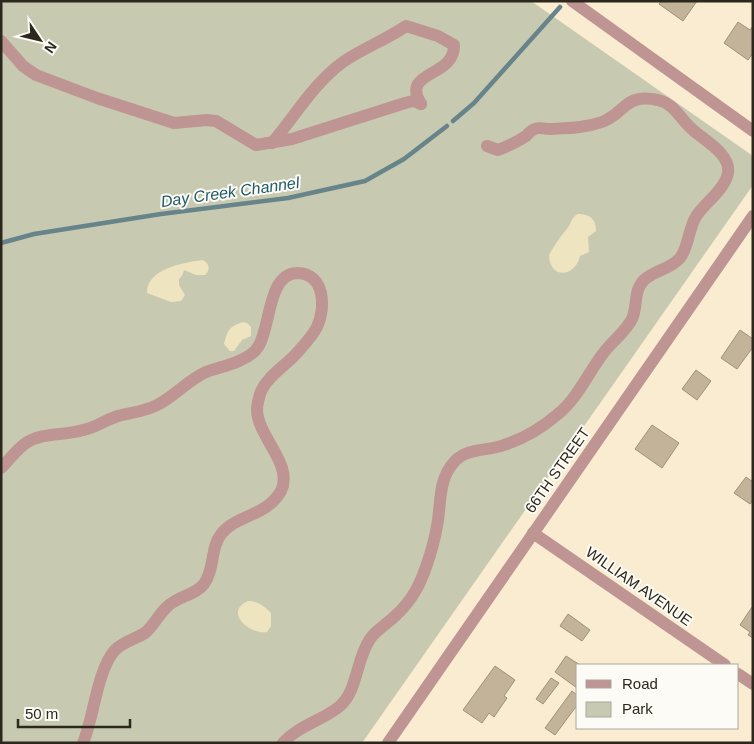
<svg xmlns="http://www.w3.org/2000/svg" width="754" height="744" font-family="Helvetica,sans-serif">
	<rect width="100%" height="100%" fill="#f9ecd0"/>
	<path fill="#c8c9b1" d="M1,1H531L753,156V185L362,743H1Z"/>
	<g fill="#eee4bf">
		<path d="M578,214C590,214 596,219 596,231L588,237L589,252L580,256C576,276 550,281 549,255C554,246 559,238 566,230C572,224 570,218 578,214Z"/>
		<path d="M203,260L207,263C210,268 209,271 205,275H196L184,270L182,276L179,279V285L185,295L181,301L171,302L147,293C146,269 185,262 203,260Z"/>
		<path d="M243,322L247,323L251,327V336L242,340L234,351H230L224,344C228,329 229,327 243,322Z"/>
		<path d="M248,601C258,601 265,607 271,613V626L267,632C250,635 223,612 248,601Z"/>
	</g>
	<g fill="none" stroke-linecap="round" stroke-linejoin="round">
		<g stroke="#668489" stroke-width="4.5">
			<path d="M453,121L474,103L560,7"/>
			<path d="M1,243L34,234L161,214L288,198L365,181L404,159L447,126"/>
		</g>
	</g>
	<g fill="#c3b399" stroke="#a09177">
		<path d="M661,1H697L683,21L659,4Z"/>
		<path d="M738,22L750,30L753,26V53L748,60L724,43Z"/>
		<path d="M740,330L753,339V347L737,369L721,358Z"/>
		<path d="M696,370L711,381L697,400L682,389Z"/>
		<path d="M652,425L679,443L662,468L635,449Z"/>
		<path d="M746,477L753,482V500L750,504L734,493Z"/>
		<path d="M752,607L753,608V638L748,635L750,632L740,625Z"/>
		<path d="M568,614L590,630L582,641L560,626Z"/>
		<path d="M566,656L580,665H578L577,688L555,672Z"/>
		<path d="M495,666L515,680L504,696L507,698L494,717L489,713L482,723L463,710Z"/>
		<path d="M551,678L559,683L543,704L536,699Z"/>
		<path d="M572,691L578,696V704L555,735L545,728Z"/>
	</g>
	<g fill="none" stroke-linecap="round" stroke-linejoin="round">
		<g stroke="#be9592" stroke-width="12">
			<path d="M572,1L753,131"/>
			<path d="M1,41L23,66L36,75L97,98L174,123L207,120L216,121L256,145L292,139L405,103L413,101L421,104"/>
			<path d="M272,143C295,116 314,83 343,62C363,48 386,40 406,26L438,36L454,45C455,78 400,70 421,104"/>
			<path d="M1,468C9,460 17,449 26,443C43,432 64,436 83,430C94,428 104,421 115,417C128,413 144,412 157,405C175,396 188,380 206,372C217,368 228,366 239,361C246,358 254,354 258,347C271,328 267,274 297,273C325,273 326,308 317,327C312,337 303,346 296,354C284,367 266,377 260,394C259,398 257,405 257,409C257,437 294,464 281,491C267,516 237,515 222,533C210,547 215,569 204,584C197,593 185,595 175,601C161,608 156,624 145,633C135,639 123,642 115,650C97,670 94,717 83,743"/>
			<path d="M533,533L725,665"/>
			<path d="M738,674L753,684"/>
			<path d="M283,743C299,725 322,721 340,706C358,690 356,659 370,639C375,631 385,625 393,618C402,610 410,601 416,590C426,572 435,541 438,520C441,499 439,478 455,461C467,448 488,451 504,445C523,439 543,427 558,414C578,398 589,371 605,351C613,341 626,331 632,319C638,306 633,291 644,280C655,270 671,269 680,258C689,247 688,228 697,215C706,202 725,189 728,173C731,154 704,140 693,130C680,119 675,104 658,100C624,93 626,113 602,122C585,128 568,128 550,129C546,129 539,127 535,129C531,130 529,133 526,136C517,142 508,146 498,150L487,146"/>
			<path d="M388,743L753,216"/>
		</g>
	</g>
	<g text-anchor="middle" dominant-baseline="central" stroke-width="4" stroke-linejoin="round" paint-order="stroke">
		<g font-size="15" fill="#2d281d" stroke="#fdfbf5">
			<text transform="translate(557 470) rotate(-55)">66TH STREET</text>
			<text transform="translate(639 586) rotate(35)">WILLIAM AVENUE</text>
		</g>
		<g font-size="16" font-style="italic" fill="#205c6a" stroke="#fdfbf5">
			<text transform="translate(230 192) rotate(-8)">Day Creek Channel</text>
		</g>
	</g>
	<rect width="754" height="744" fill="none" stroke="#2d281d" stroke-width="5"/>
	<rect x="576" y="664" width="162" height="65" fill="#fdfbf5" stroke="#aaa79f"/>
	<rect x="586" y="680" width="25" height="8" fill="#be9592" stroke="#aaa79f"/>
	<text x="622" y="689" font-size="15" fill="#2d281d">Road</text>
	<rect x="586" y="702" width="25" height="15" fill="#c8c9b1" stroke="#aaa79f"/>
	<text x="622" y="714" font-size="15" fill="#2d281d">Park</text>
	<g transform="translate(40 40) rotate(125)" stroke="#fdfbf5" stroke-width="4" paint-order="stroke">
	<path d="M0-4L9 19L0 12L-9 19Z" fill="#2d281d"/>
	<text y="-8" font-size="14" font-weight="bold" text-anchor="middle" fill="#2d281d">N</text>
	</g>
	<path d="M18 719v8h112v-8" fill="none" stroke="#2d281d" stroke-width="2.5"/>
	<text x="25" y="719" font-size="15" fill="#2d281d" stroke="#fdfbf5" stroke-width="4" paint-order="stroke">50 m</text>
</svg>
